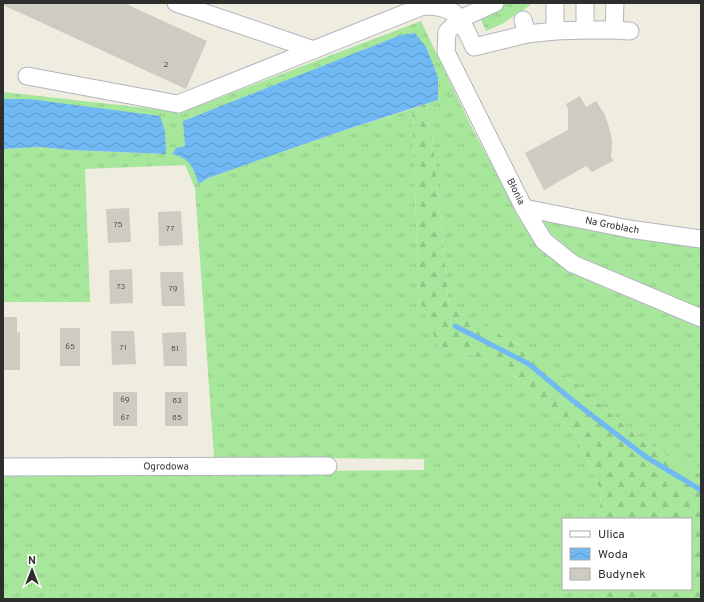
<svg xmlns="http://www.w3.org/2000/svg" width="704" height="602" font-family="Overpass,sans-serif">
	<defs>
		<pattern id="grass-tufts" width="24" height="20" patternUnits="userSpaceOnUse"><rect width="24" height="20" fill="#a7e79b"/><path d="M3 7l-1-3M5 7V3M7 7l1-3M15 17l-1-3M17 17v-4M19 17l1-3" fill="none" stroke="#90c686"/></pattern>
		<pattern id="forest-firs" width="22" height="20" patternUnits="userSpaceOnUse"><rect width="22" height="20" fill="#a7e79b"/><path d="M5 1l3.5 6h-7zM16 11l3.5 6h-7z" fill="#90c686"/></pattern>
		<pattern id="water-waves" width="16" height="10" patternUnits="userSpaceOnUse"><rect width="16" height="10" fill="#70b9f4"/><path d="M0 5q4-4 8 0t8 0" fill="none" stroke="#5c97c6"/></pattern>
	</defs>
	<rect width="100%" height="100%" fill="#efece0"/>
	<g fill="url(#grass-tufts)">
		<path d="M507,3H531L529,6L502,24L486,31L480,18Z"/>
		<path d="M421,21L472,128L533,241L560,263L584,279L701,328V475L668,457L637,436L576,384L528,350L449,307L433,141L426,104L437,100L176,148L182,156L191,164L199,184L208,178L342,131L412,109L419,298L438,346L483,358L519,379L577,436L601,493L599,519H563V589H593V599H3V474L424,470V459L214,457L195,188L185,165L85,169L90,302H3V149L40,147L69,150L166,154L29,99H3V92L182,112Z"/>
		<path d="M540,218L701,243V312L581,259L551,234Z"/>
	</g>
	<path fill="url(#forest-firs)" d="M426,104L433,141L449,307L528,350L576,384L637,436L668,457L701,475V599H593V589H691V519H599L601,493L577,436L519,379L483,358L438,346L419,298L412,109Z"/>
	<g fill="url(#water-waves)">
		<path d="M415,33L426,47L438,77V100L342,131L208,178L199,184C192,167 192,159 172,154L176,148L185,146L183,121L401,35Z"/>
		<path d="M3,99H29L160,116L165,131L166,154L69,150L40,147L3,149Z"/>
	</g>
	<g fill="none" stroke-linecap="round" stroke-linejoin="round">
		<path stroke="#70b9f4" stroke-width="5" d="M455,326L529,364L572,400L646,457L701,490"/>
	</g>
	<g fill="#cecbc2">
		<path d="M3,3H124L207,41L186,89L3,5Z"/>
		<path d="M580,96L586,107L596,101L605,115L611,134L612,143L611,156L613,161L592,172L586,166L544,190L525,153L568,130V109L566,104Z"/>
		<path d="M129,208L131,242L108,243L106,209Z"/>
		<path d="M181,211L183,245L159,246L158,212Z"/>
		<path d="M132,269L133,303L110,304L109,270Z"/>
		<path d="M160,272H183L185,306H162Z"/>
		<path d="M3,317H17V333L20,332V370H3Z"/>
		<rect x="60" y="328" width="20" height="38"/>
		<path d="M111,331H134L136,364L112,365Z"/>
		<path d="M186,332L187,366H164L162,333Z"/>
		<rect x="113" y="392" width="24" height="34"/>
		<rect x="165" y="392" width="23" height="34"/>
	</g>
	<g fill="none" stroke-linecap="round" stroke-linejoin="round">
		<g stroke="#b4b4c1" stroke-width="19">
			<g id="minor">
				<path d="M176,3L314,50"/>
				<path id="s1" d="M495,3L460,19L447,32L446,52L524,208L544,241L573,264L701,318"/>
				<path d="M585,30H614L615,3"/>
				<path d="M614,30L630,31"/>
				<path d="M555,31L585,30V3"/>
				<path d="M527,34L555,31V3"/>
				<path d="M27,76L178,104L423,6C459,6 460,18 474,47L527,34L523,20"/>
				<path id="s2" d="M524,208L629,229L701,239"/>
				<path id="s3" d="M3,467L328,466"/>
			</g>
		</g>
		<use href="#minor" stroke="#fff" stroke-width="17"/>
	</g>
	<g text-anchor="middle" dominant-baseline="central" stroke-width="3" stroke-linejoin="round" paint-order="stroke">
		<g font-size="8" fill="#565553">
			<text x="166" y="65">2</text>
			<text x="118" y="225">75</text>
			<text x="170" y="229">77</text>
			<text x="121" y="287">73</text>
			<text x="173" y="289">79</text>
			<text x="70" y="347">65</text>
			<text x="123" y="348">71</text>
			<text x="175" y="349">81</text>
			<text x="125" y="400">69</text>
			<text x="177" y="401">83</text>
			<text x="125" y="418">67</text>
			<text x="177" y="418">85</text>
		</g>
		<g font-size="10" fill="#2e2e2e" stroke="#fff">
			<text stroke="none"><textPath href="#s1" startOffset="233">Błonia</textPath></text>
			<text stroke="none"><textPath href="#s2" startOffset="90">Na Groblach</textPath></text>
			<text stroke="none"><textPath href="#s3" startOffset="163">Ogrodowa</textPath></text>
		</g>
	</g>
	<rect width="704" height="602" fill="none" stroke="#2e2e2e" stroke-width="8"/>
	<rect x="562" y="518" width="130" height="72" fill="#ffffff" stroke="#ababab"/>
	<rect x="570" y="531" width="20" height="6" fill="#ffffff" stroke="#ababab"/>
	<text x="598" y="538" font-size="12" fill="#2e2e2e">Ulica</text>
	<rect x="570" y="548" width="20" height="12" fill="url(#water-waves)" stroke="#ababab"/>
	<text x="598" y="558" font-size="12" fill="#2e2e2e">Woda</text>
	<rect x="570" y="568" width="20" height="12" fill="#cecbc2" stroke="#ababab"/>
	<text x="598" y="578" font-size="12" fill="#2e2e2e">Budynek</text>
	<g transform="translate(32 570)" stroke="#ffffff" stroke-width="3" paint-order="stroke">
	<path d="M0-3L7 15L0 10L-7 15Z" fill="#2e2e2e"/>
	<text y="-6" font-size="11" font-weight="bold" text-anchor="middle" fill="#2e2e2e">N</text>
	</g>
</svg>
